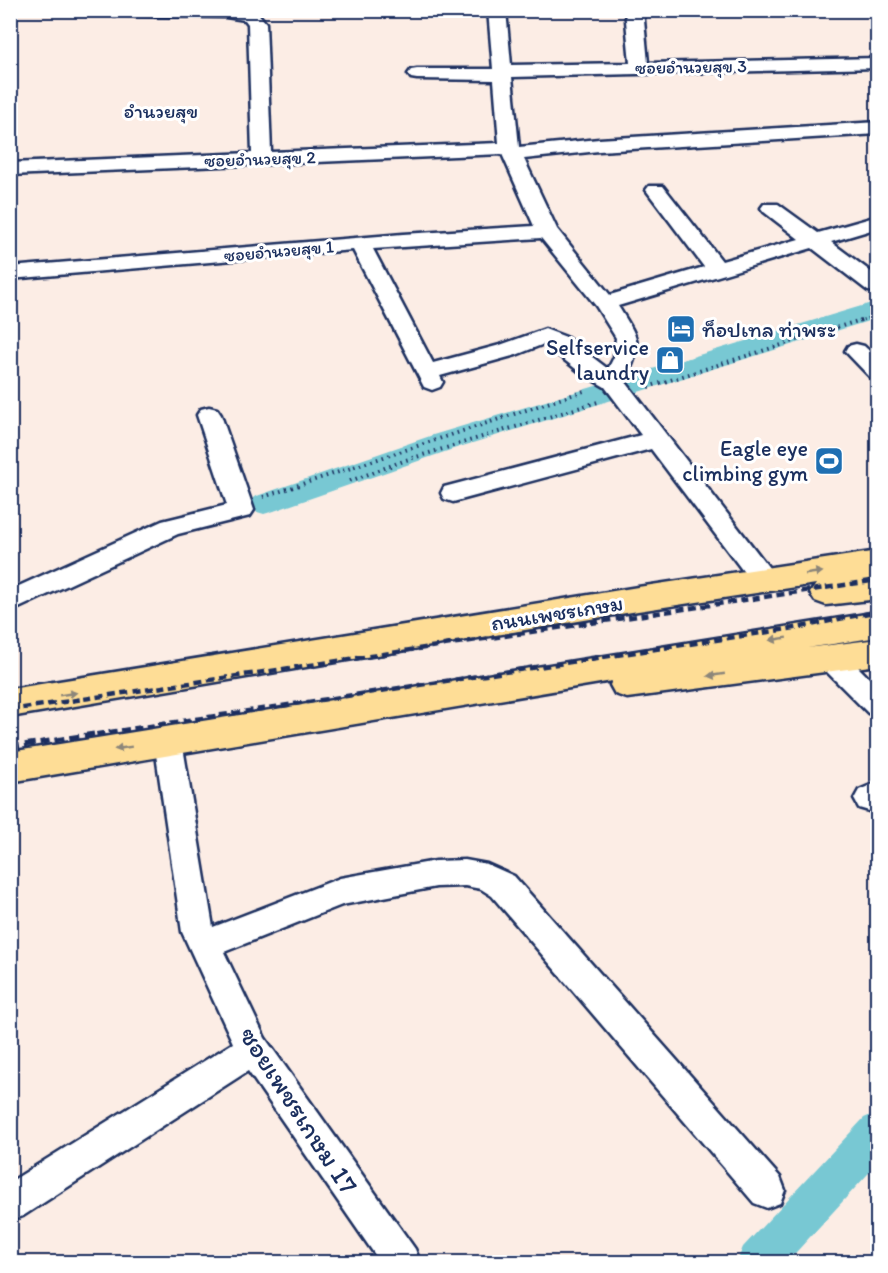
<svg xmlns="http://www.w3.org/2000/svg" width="888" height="1273" font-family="Itim,'Playpen Sans Thai',sans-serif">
	<rect width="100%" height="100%" fill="#fcede5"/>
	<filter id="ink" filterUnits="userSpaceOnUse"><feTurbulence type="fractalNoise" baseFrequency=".0167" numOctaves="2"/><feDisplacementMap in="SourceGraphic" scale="12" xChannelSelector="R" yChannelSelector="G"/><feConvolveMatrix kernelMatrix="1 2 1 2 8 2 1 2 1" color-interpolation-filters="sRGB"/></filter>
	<g filter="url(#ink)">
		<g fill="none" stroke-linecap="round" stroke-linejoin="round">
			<g fill="#78c8d3" fill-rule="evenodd">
				<path d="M878,301V318L453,449L274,511L264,514L254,511L249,504L254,497L433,435Z"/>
				<path d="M878,1112V1163L787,1262H737L743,1247L864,1118Z"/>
			</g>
			<g stroke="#1b2f5e" stroke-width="5">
				<g id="minor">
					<path d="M82,10L257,12L266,23L271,152L499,143L494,80L417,79L411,78L408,74L411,70L417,69H493L488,10H506L511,65L630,63L625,10H643L648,63L878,58V68L512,77L519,147L599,139L878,122V134L599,151L524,159L557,229L610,295L704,267L646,190L649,186H663L722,261L799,239L764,212L761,208L764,204H778L818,233L878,216V228L831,242L878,277V292L868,291L812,248L618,306C640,341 643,342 625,381L773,573L777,580L773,587L764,590L755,587L651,449L453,502L444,499L441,493L444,487L641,435L605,387L581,373L544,344L516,355L440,376L443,382L440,387L432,390L424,387L353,250L10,279V267L403,234L534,226L502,154L10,175V163L252,153L248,24L245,20L226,17L90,15ZM541,238L596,306L616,338L614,357L608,369L566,337L545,329L500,345L433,363L373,249Z"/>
					<path d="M856,344L864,346L878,359V379L870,377L845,351L848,346Z"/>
					<path d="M209,407L217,409L221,415L254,510L250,516L178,534L10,612V590L162,521L227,505L197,415L201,409Z"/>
					<path d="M832,648L842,651L878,687V716L868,713L822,667L818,659L822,651Z"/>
					<path d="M168,729L178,733L182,741L213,927L340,878L436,861L465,860L487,864L514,876L780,1177L785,1190L780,1203L767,1208L754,1203L492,896L481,889L465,886L436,887L342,905L224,952L265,1038L415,1249L420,1262H380L248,1071L23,1216L10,1221V1182L233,1043L182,932L154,741L158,733Z"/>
					<path d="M878,782V808L869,811L859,808L854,799L859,790Z"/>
				</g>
			</g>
			<g stroke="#1b2f5e" stroke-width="5">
				<g id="primary">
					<path d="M878,551V575L865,577L878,575V599L826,605L815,601L810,593L816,584L638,611L10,717V689L638,587Z"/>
					<path d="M878,612V637L807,648L878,639V665L627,698L615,694L610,685L612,681L10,782V752Z"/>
				</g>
			</g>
			<path stroke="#1b2f5e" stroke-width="3" stroke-dasharray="1 3" stroke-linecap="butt" d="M859,321L878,315"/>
			<g stroke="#1b2f5e" stroke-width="4" stroke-dasharray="1.5 4.5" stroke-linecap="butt">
				<path d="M648,387L864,319"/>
				<path d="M350,481L406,460L598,402"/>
				<path d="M263,497L584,391"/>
			</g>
			<use href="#minor" fill="#fff" fill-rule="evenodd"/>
			<use href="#primary" fill="#fedd96" fill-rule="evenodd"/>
			<g stroke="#1b2f5e" stroke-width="4.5" stroke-dasharray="8 4.5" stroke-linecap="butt">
				<path d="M10,710L878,580"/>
				<path d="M84,736L801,627L878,611"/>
			</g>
			<path stroke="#1b2f5e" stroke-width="5" stroke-dasharray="10 5" stroke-linecap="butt" d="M10,747L94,734"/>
		</g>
		<defs><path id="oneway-solid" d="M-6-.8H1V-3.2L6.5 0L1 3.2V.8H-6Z" transform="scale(1.5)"/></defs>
		<g fill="#8c867a">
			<use href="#oneway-solid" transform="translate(814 573) rotate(-8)"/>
			<use href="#oneway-solid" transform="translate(778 639) rotate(171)"/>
			<use href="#oneway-solid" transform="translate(716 675) rotate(172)"/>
			<use href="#oneway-solid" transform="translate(68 694) rotate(-9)"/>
			<use href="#oneway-solid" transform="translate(123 748) rotate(171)"/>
		</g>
	</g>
	<defs>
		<g id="hotel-square" transform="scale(1.5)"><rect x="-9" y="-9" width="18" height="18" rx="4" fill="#1f6fb2" stroke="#fff"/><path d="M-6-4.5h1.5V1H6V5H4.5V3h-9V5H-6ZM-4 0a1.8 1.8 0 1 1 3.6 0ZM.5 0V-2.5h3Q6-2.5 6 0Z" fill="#fff"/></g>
		<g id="shop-square" transform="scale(1.5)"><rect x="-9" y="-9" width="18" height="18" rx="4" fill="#1f6fb2" stroke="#fff"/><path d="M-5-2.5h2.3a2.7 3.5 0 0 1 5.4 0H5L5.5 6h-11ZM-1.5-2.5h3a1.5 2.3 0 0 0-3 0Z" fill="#fff"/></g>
		<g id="stadium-square" transform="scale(1.5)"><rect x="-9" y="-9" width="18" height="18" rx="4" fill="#1f6fb2" stroke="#fff"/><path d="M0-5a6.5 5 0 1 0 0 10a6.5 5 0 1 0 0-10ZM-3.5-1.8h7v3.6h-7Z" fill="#fff"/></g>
	</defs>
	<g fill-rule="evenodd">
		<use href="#hotel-square" x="681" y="329"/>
		<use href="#shop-square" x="670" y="360"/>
		<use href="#stadium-square" x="829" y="461"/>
	</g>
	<g text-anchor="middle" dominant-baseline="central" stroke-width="6" stroke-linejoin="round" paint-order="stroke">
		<g font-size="18" fill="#1b2f5e" stroke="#fff">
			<text transform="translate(691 67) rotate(-1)">ซอยอำนวยสุข 3</text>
			<text transform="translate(260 159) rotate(-2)">ซอยอำนวยสุข 2</text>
			<text transform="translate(279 251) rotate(-5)">ซอยอำนวยสุข 1</text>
		</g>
		<g font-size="20" fill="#1b2f5e" stroke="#fff">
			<text x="161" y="111">อำนวยสุข</text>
		</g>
		<g font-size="22" fill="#1b2f5e" stroke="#fff" text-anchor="end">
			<text x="702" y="329" text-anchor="start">ท็อปเทล ท่าพระ</text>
			<text x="649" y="347">Selfservice<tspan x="649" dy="25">laundry</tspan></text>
			<text x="808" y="448">Eagle eye<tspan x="808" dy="25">climbing gym</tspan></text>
		</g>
		<g font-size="22" fill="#1b2f5e" stroke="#fff">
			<text transform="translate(557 613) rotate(-9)">ถนนเพชรเกษม</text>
		</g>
		<g font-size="27" fill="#1b2f5e" stroke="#fff">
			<text transform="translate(299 1110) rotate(57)">ซอยเพชรเกษม 17</text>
		</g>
	</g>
	<rect width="888" height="1273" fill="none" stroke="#fff" stroke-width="36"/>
	<rect x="18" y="18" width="852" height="1237" fill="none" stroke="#1b2f5e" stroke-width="2" filter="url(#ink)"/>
</svg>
